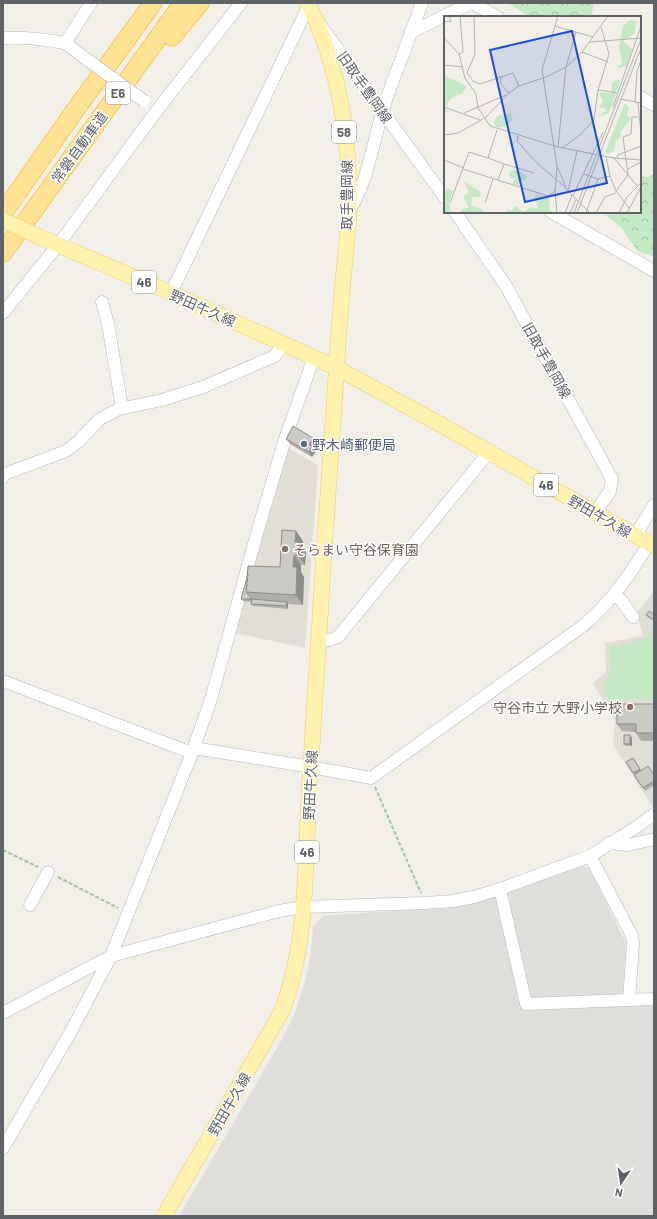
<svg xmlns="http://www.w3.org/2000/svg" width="657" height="1219" font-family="Barlow,'Noto Sans JP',sans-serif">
	<defs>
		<pattern id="forest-crowns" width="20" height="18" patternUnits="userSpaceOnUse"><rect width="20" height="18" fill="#c5e8c5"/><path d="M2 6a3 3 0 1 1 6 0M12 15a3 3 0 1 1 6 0" fill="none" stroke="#a3c0a4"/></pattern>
	</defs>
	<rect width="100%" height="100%" fill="#f1efe8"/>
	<path fill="#e0deda" d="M582,866L589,868L626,943L623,991L619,995L654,997V1216H179L281,1041L295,1013L305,982L311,954L313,926L323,916L427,908L503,894Z"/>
	<g fill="#e1ded6">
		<path d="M288,448L318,465L305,648L235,633Z"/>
		<path d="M654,590V804L652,806L613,745L615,721L593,683L606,672L605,643L643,636L637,613Z"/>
	</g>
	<path fill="#c5e8c5" d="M650,631H654V700L608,699L602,685L611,672L609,646H620L647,637Z"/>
	<g fill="url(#forest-crowns)">
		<path d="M508,3H594L591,17H530Z"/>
		<path d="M654,174V256L638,252L621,227L601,212H640V175L647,177Z"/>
	</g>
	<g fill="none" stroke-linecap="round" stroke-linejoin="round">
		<g stroke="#b5b8bc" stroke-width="13">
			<g id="minor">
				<path d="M472,3L498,17"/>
				<path d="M321,26L445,198"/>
				<path d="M411,32L422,3"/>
				<path d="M3,38C25,37 43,39 65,43L91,3"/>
				<path d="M65,43L85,58"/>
				<path d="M640,97L654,105"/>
				<path d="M349,211C367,184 373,144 382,113C390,86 402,59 411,32L471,3"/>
				<path d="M455,212L506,286L612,479L610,491L595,513"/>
				<path d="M551,212L654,271"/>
				<path d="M171,293L309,5"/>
				<path d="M102,302L108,324L122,408"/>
				<path d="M3,313L58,245L158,109L241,3"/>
				<path d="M3,477L5,474L66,451L79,441L100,419L119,409L162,400L203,387L275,356L283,343"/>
				<path d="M635,536L654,505"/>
				<path d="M615,595L621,600L633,617"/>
				<path d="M319,641L329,640L338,637L489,452"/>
				<path d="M3,681L192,753"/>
				<path d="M194,748L311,767L371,778L584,625C612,601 630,575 649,543"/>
				<path d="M609,843L628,845L654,839"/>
				<path d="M590,856L632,936L633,944L629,1000"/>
				<path d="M500,889L526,1004L654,999"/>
				<path d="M30,905L48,872"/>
				<path d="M3,1013L111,956L279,911L303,907L425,903L453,901L474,897L500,889L590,856L635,828L654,814"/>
				<path d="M3,1148L70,1033L111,956L192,753L211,699L257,533L285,439L314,357"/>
			</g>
		</g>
		<g stroke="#f2c960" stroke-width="16">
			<g id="major">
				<path d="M42,238L171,293L337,368L438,423L654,546"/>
				<path d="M164,1216L282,1011C308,942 305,867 309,794C314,709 320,624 325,539C330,460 335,382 341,304C344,263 351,222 349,181C347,120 335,58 308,3"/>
			</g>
		</g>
		<g stroke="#f9ab00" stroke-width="19">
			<g id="highway">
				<path d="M172,37L200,3"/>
				<path d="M3,213L76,109L153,3"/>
				<path d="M3,253L183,3"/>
			</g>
		</g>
		<g stroke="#9cc7a9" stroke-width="2" stroke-dasharray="4 2" stroke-linecap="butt">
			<path d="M375,787L421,893"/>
			<path d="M3,850L38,867"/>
			<path d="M58,877L118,908"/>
		</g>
		<use href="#minor" stroke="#fff" stroke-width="12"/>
		<use href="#major" stroke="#fff2af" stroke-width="15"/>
		<use href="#highway" stroke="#fde293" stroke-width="18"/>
		<g stroke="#b5b8bc" stroke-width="13" stroke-linecap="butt">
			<path id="minor-bridge" d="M85,58L144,101"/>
		</g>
		<g stroke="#f2c960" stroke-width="16" stroke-linecap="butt">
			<path id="major-bridge" d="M3,220L42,238"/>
		</g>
		<use href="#minor-bridge" stroke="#fff" stroke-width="12"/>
		<use href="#major-bridge" stroke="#fff2af" stroke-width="15"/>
	</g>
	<g fill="#afaea9">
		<path d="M286,439L317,443L314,448L316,451L312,457L290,444Z"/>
		<path d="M303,541V547L306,552L305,565H301V572L304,577L303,605L288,604V609L253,606L251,604V602L243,601L241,599L248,574L280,567Z"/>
		<path d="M654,614V621L648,617L646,615Z"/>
		<path d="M654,704V741H641L636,733V732L622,731L617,724Z"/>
		<path d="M630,735L632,738V746H626L624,744Z"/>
		<path d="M633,758L641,770L654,775V785L645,791L633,773Z"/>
	</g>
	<g fill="#8f8d8a">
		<path d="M313,438L317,443L314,448L316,451L312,457L309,452V445Z"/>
		<path d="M296,531L303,541V547L306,552L305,565L298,555L295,542Z"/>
		<path d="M294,555L301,565V572L304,577L303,605L296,595L293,567Z"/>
		<path d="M287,602L288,604V609L286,606Z"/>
		<path d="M630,735L632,738V746L630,744Z"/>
	</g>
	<g fill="#cccac5" stroke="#8f8d8a">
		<path d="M293,426L313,438L309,445L312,446L309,452L286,439Z"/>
		<path d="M282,530L296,531L295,542H299L298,555H294L293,567H297L296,595L246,592L248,566L280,567Z"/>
		<path d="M248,574L246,592L252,599H241Z"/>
		<path d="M252,599L287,602L286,606L251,604Z"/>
		<path d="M649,611L654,614V620L646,615Z"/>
		<path d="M617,704H654V733H636V724H617Z"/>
		<rect x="624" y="735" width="6" height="9"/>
		<path d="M633,758L640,769L633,773L626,762Z"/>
		<path d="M648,766L654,775V781L643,788L634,775Z"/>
	</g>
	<circle fill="#5c6f8a" stroke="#fff" stroke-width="1.5" cx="304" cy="444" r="4"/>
	<g fill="#8d6e63" stroke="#fff" stroke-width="1.5">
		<circle cx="285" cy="549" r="4"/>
		<circle cx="630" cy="707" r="4"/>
	</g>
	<g text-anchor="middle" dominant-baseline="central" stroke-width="3" stroke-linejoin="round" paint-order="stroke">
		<g fill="#fff" stroke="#8f9295" stroke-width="1">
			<rect x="106" y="82" width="24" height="22" rx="3"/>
			<rect x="332" y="121" width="24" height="22" rx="3"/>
			<rect x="132" y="271" width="24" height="22" rx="3"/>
			<rect x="534" y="474" width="24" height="22" rx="3"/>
			<rect x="295" y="841" width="24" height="22" rx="3"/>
		</g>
		<g font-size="13" font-weight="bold" fill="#5f6368">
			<text x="118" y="93">E6</text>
			<text x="344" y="132">58</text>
			<text x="144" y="282">46</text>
			<text x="546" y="485">46</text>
			<text x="307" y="852">46</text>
		</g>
		<g font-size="14" fill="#5f6368" stroke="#fff">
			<text transform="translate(365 87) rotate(55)">旧取手豊岡線</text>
			<text transform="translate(79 147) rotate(-54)">常磐自動車道</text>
			<text transform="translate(346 195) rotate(-90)">取手豊岡線</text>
			<text transform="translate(203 308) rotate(24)">野田牛久線</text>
			<text transform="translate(547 360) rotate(61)">旧取手豊岡線</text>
			<text transform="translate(600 516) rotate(30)">野田牛久線</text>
			<text transform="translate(310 785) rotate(-87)">野田牛久線</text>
			<text transform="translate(229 1104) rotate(-60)">野田牛久線</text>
		</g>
		<g font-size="14" fill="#4e5e75" stroke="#fff" text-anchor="start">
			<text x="312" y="444">野木崎郵便局</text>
		</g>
		<g font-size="14" fill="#785e54" stroke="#fff" text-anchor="start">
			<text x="293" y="549">そらまい守谷保育園</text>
			<text x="622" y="707" text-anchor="end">守谷市立 大野小学校</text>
		</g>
	</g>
	<g transform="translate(444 16)">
		<rect width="197" height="197" fill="#f1efe8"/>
		<path d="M67,97L69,104L60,111H52L50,106L53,100Z" fill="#c5e8c5"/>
		<path d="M186,4L193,5L190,18L179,25L188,33L183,50L174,52L173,50L178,48L175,30L179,10ZM0,57L3,61L23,70L18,78L9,81L3,87L2,94L7,97L0,95ZM173,63L176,65L165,97L153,101L162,95L161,92H155L159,85L155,78L158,76L167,78L168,67ZM181,87L185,93L182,100L186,101V104L176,116L177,121L172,125L170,135L163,138L161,136ZM72,154L83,160L81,164L75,165L76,170L68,168L72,161L68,163L65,160L66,155ZM20,165L37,176L36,181H28L27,189L39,194V197H16L18,193L25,192L19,180L25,177ZM3,172L9,175L5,186L7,197H0V177ZM93,178L106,183L105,192L108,197H63V193L67,195L71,190L79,196L88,191L94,193L92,184L89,185Z" fill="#c5e8c5"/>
		<path fill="none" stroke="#b3b3b1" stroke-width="1" d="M30,0L31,38L23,57L29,65L36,68L69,57L75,70M114,0L98,54L113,150L123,174L146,197M0,6L7,5L5,0M111,10L149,21M0,22L15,38L21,62L32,78L34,92L46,110L114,131L170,142L197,144M146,26L197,22M138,36L164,46M15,38L19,36L16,0M0,49L19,51M56,60L57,68L65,77M154,74L173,77M176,83L197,87M191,87L193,55L197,44M194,87L197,118M0,91L36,104M169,91L197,10M20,97L62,79M40,103L65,77L75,70L102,61L122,51L138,36L164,0M53,114L44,142L60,148L54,164M0,119L14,117L39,103M74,120L73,125L92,146L122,172M114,131L122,51L132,16M118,132L136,119L150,104L154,74L165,38L157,11M170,142L194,171M173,142L174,139L197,130M0,144L20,152M60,148L90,157M19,153L104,180L111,175L113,151M184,153L197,146M140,158L154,163M166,160L172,175M111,175L113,197M124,175L133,135M129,180L159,116M6,187L25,136L44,142M41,187L49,163M185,192L172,175L184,159L179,121L187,118L188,101H194M121,197L128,179M126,197L132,184M130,197L197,23M133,197L197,32M142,197L154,163L166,160L162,141M152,197L161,181L172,177M175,197L183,181L197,167M183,197L197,171"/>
		<path fill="#1d4ed8" fill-opacity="0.15" stroke="#1d4ed8" stroke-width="2" d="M128,15L163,167L81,186L46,34Z"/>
		<rect width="197" height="197" fill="none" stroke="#5f6368" stroke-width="2"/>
	</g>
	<rect width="657" height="1219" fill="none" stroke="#5f6368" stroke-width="8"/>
	<g transform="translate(621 1183) rotate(193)" stroke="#ffffff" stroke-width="3" paint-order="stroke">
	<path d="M0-3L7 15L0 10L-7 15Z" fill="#5f6368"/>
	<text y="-6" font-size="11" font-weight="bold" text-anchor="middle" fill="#5f6368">N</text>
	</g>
</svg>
